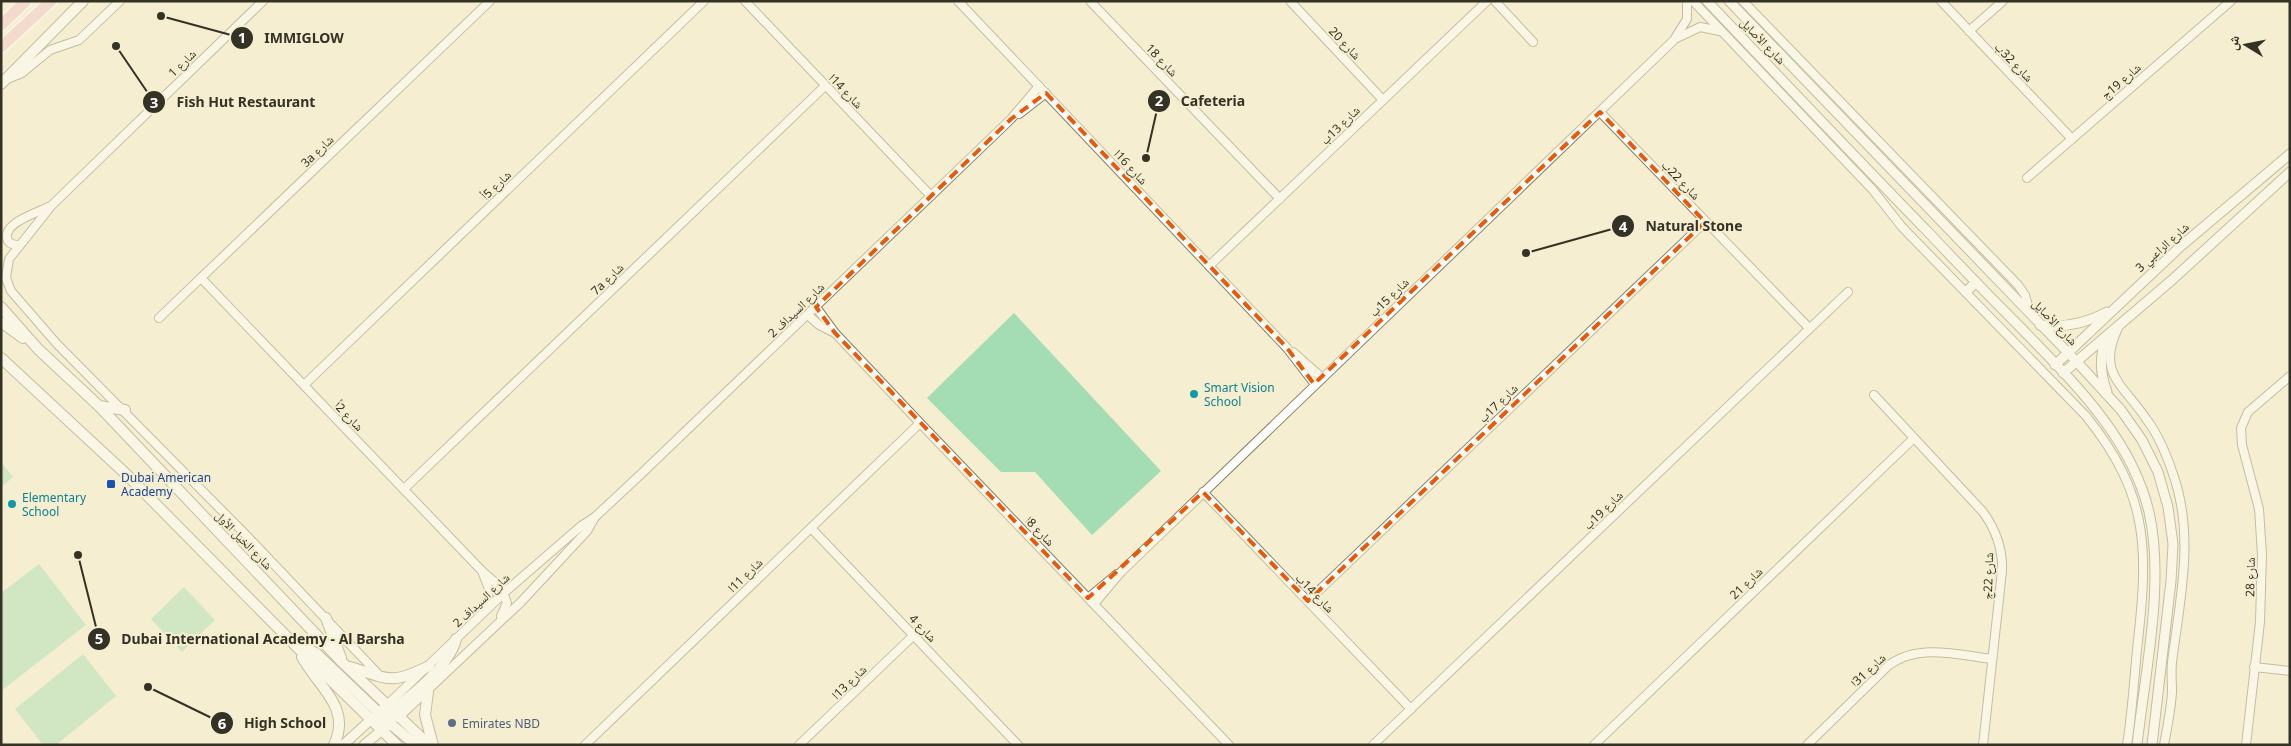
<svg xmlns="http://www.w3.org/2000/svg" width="2291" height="746" font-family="'Noto Sans','Noto Naskh Arabic',sans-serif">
	<rect width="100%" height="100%" fill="#f5eed0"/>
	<g fill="#a4ddb4">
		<path d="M1014,313L1161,471L1092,535L1035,472H1001L927,398Z"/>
		<path d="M1,462L13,477L1,487Z"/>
		<path d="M39,564L86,625L1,691V593Z"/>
		<path d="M184,587L215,620L182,652L151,619Z"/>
		<path d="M83,654L116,696L56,745H43L15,709Z"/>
	</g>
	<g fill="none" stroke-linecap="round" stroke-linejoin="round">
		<g stroke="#878065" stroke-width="10">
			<g id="minor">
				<path d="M263,1L52,205L9,259L6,278L11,291L57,344L247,536L381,677"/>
				<path d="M745,1L931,196"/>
				<path d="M958,1L1287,348L1314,383"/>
				<path d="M1090,1L1280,199"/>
				<path d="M1290,1L1383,100"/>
				<path d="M1495,1L1533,42"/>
				<path d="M1693,1L1872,189L1902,227L2086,416C2151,497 2148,552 2137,650C2134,681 2132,714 2127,745"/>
				<path d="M1743,1L2018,285L2025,295L2030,313"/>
				<path d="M1941,1L2072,139"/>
				<path d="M1969,31L2003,1"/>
				<path d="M1677,38L1700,27L1720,31"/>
				<path d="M7,79L22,73L50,50L79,40L120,1"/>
				<path d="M1600,112L1809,328"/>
				<path d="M1019,114L1046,93"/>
				<path d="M2027,178L2231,1"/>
				<path d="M19,245C15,245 11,245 8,241C0,223 38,213 48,207"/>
				<path d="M1209,266L1487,1"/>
				<path d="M201,278L482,571L489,589L487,609"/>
				<path d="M816,307L835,333L920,423L1229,745"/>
				<path d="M808,315L819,325L835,333"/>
				<path d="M159,318L490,1"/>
				<path d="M2118,328C2096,374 2124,385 2147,420C2159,436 2167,456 2173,474C2195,536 2180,599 2172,662C2171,672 2172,682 2172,692C2171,710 2167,728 2164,745"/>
				<path d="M1293,352L1321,377"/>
				<path d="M304,385L704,1"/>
				<path d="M1874,395L1983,512C1996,530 2003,548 2002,571L1983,745"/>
				<path d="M404,489L825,86"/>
				<path d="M1203,492L1411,709"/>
				<path d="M811,528L1018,745"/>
				<path d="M483,572L501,587L507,603L501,616"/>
				<path d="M1088,598L1117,574"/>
				<path d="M1308,601L1705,222"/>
				<path d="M1094,604L1121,572L1674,40L1687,19V1"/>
				<path d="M2254,667L2290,671"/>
				<path d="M387,705L505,592L581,526L595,517L640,475L1011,119L1039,86"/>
				<path d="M399,717L521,602L587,531L595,517"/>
				<path d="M585,745L920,423"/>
				<path d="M799,745L914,635"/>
				<path d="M1373,745L1848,292"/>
				<path d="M1594,745L1914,438"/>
				<path d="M1807,745L1889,665C1919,643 1958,655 1992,659"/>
				<path d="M2246,745L2260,622L2262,554L2259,509L2242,445L2241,428L2248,412L2290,376"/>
			</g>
		</g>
		<g stroke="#878065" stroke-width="11">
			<g id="tertiary">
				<path d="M1707,1C1781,79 1855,157 1930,234C1960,266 1991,298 2022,329C2074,383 2131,437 2149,512C2165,582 2145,673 2137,745"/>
				<path d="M1729,1L2076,361L2121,410L2142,440L2158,472L2168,507L2173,544L2171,581L2152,745"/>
				<path d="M1966,292L1976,282"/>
				<path d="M2040,325C2064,328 2085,324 2107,312"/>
				<path d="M2107,336C2099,356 2100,373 2107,392"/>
				<path d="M2055,365L2181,246L2290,154"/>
				<path d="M2063,373L2172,280L2290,172"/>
				<path d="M343,745L387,705"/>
				<path d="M364,745L387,726"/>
			</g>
		</g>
		<g stroke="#878065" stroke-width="12">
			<g id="secondary">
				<path d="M1,84L83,1"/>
				<path d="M1,307L38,349L99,406L343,663L429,745"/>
				<path d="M1,322L23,338"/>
				<path d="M1,358L126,474L297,647L397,745"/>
				<path d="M99,406L125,410"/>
				<path d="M326,618L341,658"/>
				<path d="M297,647L306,648L317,654L379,713L386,716L399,717"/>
				<path d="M302,657C318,687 352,707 334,745"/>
				<path d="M350,667C388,679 392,685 429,666"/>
				<path d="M428,692L425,715L433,745"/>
				<path d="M388,714C411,696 449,667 456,639"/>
				<path d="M375,721L393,726L416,745"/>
			</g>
		</g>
		<g stroke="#fff" stroke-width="14">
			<g id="primary">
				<path d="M1,25L26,1"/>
				<path d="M1,47L51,1"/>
			</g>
		</g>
		<use href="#minor" stroke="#fff" stroke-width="8"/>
		<use href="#tertiary" stroke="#fff" stroke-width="9"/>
		<use href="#secondary" stroke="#fff" stroke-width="10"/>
		<use href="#primary" stroke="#f1c1cb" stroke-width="11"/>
	</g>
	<path d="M0 0H2291V746H0ZM1046,93L1287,348L1314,384L1600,112L1705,222L1308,601L1203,492L1088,598L835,333L816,307L1011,119Z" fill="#f5eed0" fill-opacity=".55" fill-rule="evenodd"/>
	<path fill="none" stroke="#e8590c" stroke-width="4" stroke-dasharray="10 6" stroke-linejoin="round" d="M1046,93L1287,348L1314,384L1600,112L1705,222L1308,601L1203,492L1088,598L835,333L816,307L1011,119Z"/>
	<g fill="#0f9aa8" stroke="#f5eed0" stroke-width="2">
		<circle cx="1194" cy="394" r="5"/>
		<circle cx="12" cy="504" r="5"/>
	</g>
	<rect fill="#1a4fb4" stroke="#f5eed0" stroke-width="2" x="106" y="479" width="10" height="10" rx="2.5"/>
	<circle fill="#5c6f8a" stroke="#f5eed0" stroke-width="2" cx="452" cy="723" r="5"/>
	<g text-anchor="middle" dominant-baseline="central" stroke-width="4" stroke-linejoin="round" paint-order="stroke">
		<g font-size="12" fill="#343125" stroke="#f5eed0">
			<text transform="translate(1763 41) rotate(46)">شارع الأصايل</text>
			<text transform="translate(1345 43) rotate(46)">شارع 20</text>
			<text transform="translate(1162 60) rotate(46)">شارع 18</text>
			<text transform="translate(2014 62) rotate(46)">شارع 32ب</text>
			<text transform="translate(182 63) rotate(-44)">شارع 1</text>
			<text transform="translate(2121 81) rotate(-41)">شارع 19ج</text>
			<text transform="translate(846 91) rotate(46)">شارع 14ا</text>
			<text transform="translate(1340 125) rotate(-44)">شارع 13ب</text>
			<text transform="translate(317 151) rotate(-44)">3a شارع</text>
			<text transform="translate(1131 167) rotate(47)">شارع 16ا</text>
			<text transform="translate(1681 180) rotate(46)">شارع 22ب</text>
			<text transform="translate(496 185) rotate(-44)">شارع 5أ</text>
			<text transform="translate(2162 247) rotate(-42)">شارع الراعبي 3</text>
			<text transform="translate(607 279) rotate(-44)">7a شارع</text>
			<text transform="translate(1389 297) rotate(-44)">شارع 15ب</text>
			<text transform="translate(796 310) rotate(-44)">شارع السيداف 2</text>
			<text transform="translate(2055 322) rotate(46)">شارع الأصايل</text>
			<text transform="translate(1498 403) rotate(-44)">شارع 17ب</text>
			<text transform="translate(349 416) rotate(46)">شارع 2أ</text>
			<text transform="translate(1603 510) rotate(-44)">شارع 19ب</text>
			<text transform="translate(1040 531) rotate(46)">شارع 8ا</text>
			<text transform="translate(244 540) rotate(46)">شارع الخيل الأول</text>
			<text transform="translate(745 575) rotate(-44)">شارع 11ا</text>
			<text transform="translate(1988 576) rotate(-88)">شارع 22ج</text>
			<text transform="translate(2250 577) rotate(-89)">شارع 28</text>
			<text transform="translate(1746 583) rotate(-44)">شارع 21</text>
			<text transform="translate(1315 593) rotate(46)">شارع 14ب</text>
			<text transform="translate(481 600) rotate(-43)">شارع السيداف 2</text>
			<text transform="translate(923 628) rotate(46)">شارع 4</text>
			<text transform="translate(1868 670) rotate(-43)">شارع 31ا</text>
			<text transform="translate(849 682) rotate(-44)">شارع 13ا</text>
		</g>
		<g font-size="12" fill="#0d838f" stroke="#f5eed0" text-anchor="start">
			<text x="1204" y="387">Smart Vision<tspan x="1204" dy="14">School</tspan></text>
			<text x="22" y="497">Elementary<tspan x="22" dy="14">School</tspan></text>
		</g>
		<g font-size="12" fill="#164399" stroke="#f5eed0" text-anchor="start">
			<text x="121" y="477">Dubai American<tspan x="121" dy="14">Academy</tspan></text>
		</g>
		<g font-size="12" fill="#4e5e75" stroke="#f5eed0" text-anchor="start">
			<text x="462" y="723">Emirates NBD</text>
		</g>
	</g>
	<path fill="none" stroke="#343125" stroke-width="2" d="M161 16L242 38M1146 158L1159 101M116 46L154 102M1526 253L1623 226M78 555L99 639M148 687L222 723"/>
	<g fill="#343125" stroke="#f5eed0" stroke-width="2">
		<circle cx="161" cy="16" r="5"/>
		<circle cx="1146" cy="158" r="5"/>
		<circle cx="116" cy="46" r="5"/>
		<circle cx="1526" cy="253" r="5"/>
		<circle cx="78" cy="555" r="5"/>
		<circle cx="148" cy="687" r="5"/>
		<circle cx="242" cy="38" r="12"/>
		<circle cx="1159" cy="101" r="12"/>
		<circle cx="154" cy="102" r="12"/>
		<circle cx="1623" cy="226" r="12"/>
		<circle cx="99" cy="639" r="12"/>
		<circle cx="222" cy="723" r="12"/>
	</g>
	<g font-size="15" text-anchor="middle" font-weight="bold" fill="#fff">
		<text x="242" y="43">1</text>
		<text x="1159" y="106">2</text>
		<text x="154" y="108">3</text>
		<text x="1623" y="232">4</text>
		<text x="99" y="644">5</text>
		<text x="222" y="729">6</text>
	</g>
	<g font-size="14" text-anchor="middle" font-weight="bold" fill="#343125" stroke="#f5eed0" stroke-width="4" stroke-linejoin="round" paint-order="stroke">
		<text x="304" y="43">IMMIGLOW</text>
		<text x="1213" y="106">Cafeteria</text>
		<text x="246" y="107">Fish Hut Restaurant</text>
		<text x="1694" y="231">Natural Stone</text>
		<text x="263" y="644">Dubai International Academy - Al Barsha</text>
		<text x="285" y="728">High School</text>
	</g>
	<rect width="2291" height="746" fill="none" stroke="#343125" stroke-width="5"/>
	<g transform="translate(2246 45) rotate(280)" stroke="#f5eed0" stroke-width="4" paint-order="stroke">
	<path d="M0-4L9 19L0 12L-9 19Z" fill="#343125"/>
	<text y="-8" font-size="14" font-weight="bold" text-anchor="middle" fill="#343125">ش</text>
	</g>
</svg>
